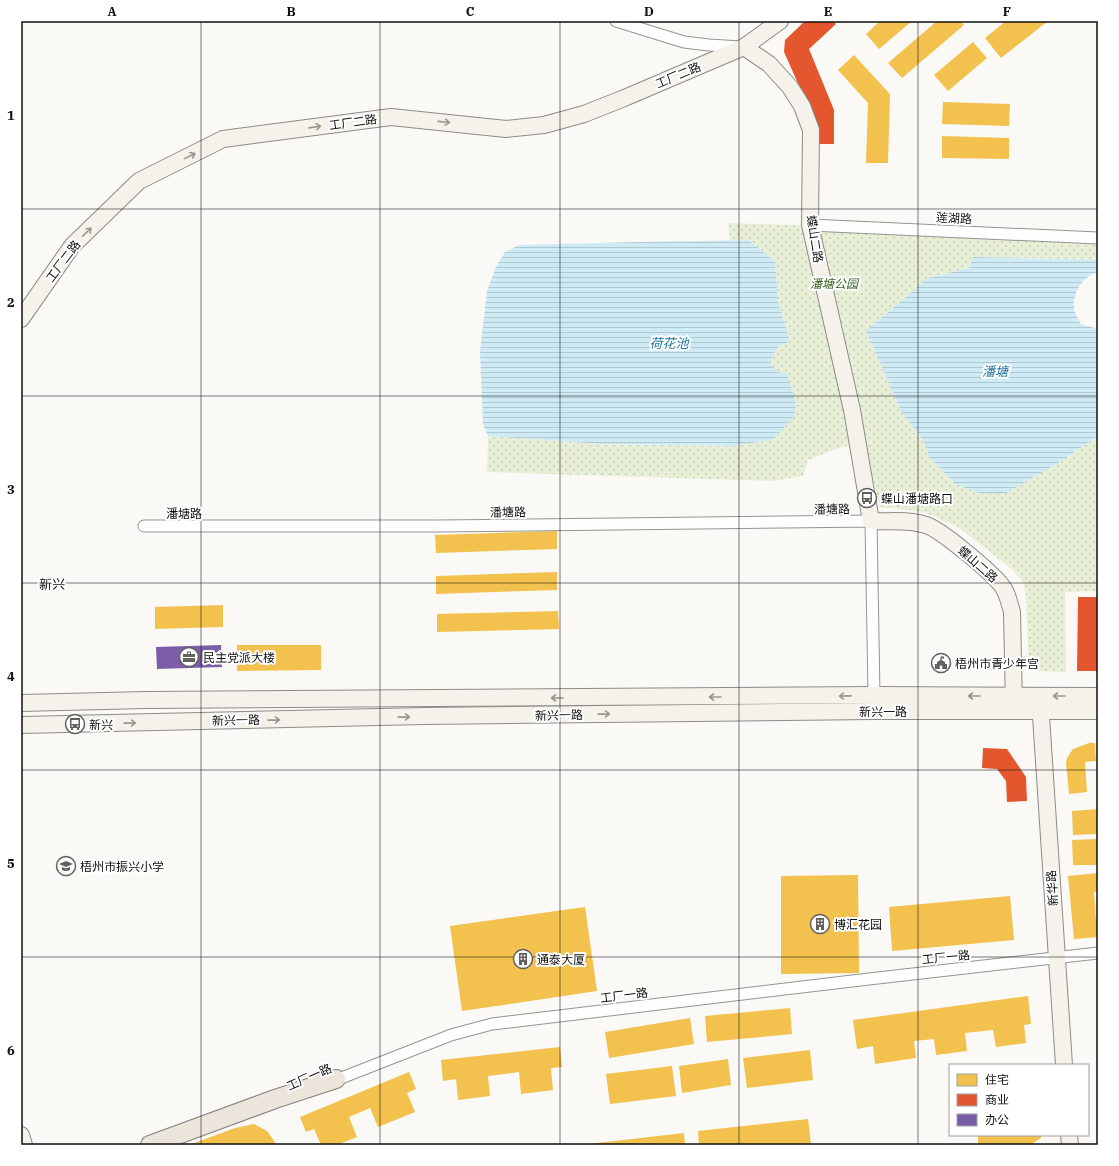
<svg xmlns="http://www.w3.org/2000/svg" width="1119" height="1166" font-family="'IBM Plex Serif','Noto Sans SC',serif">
	<defs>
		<pattern id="park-dots" width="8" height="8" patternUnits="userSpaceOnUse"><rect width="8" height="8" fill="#e8efd7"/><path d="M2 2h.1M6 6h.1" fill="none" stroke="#c6ccb7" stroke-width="1.8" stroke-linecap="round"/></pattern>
		<pattern id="water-rules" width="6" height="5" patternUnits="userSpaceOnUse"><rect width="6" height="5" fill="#ceeaf4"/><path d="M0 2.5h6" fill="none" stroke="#b0c8d0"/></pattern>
	</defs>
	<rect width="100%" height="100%" fill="#fbf9f6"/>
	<path fill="url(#park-dots)" d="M728,223L911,229L1098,238V260L973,257L969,268L928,278L866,331L901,411L923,440L930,458L955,484L981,494L1058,463L1098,436V591L1065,592L1066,672L1029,671L1026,594L1022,581L1013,570L958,527L924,512L880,507L864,444L841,447L808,460L803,476L774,481L487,472L488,436L602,444L732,446L773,440L777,372L770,362L777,348L790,341L778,301L775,261L748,240H730Z"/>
	<g fill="url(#water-rules)">
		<path d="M748,240L775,261L778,301L790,341L777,348L770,362L777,372L787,374L796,404L794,416L773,440L732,446L602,444L488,436L483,424L480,352L487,291L496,267L505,252L519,245L640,242Z"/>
		<path d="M973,257L1098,260V272C1082,276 1070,296 1075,312C1076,316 1079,320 1081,324L1098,329V436L1058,463L1006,493L981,494L955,484L930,458L923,440L901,411L866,331L928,278L969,268Z"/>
	</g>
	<g fill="#f2c14e">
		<path d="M880,21H912L879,49L866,34Z"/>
		<path d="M937,21H960L964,25L902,78L888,63Z"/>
		<path d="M1006,21H1048L1001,58L985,38Z"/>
		<path d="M973,42L987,58L948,91L934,75Z"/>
		<path d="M854,55L890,94L888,163H866L868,103L838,70Z"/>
		<path d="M943,102L1010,104L1009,126L942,124Z"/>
		<path d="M942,136L1009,138V159L942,158Z"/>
		<path d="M557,531V549L436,553L435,535Z"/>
		<path d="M557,572V590L436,594V576Z"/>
		<path d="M223,605V627L155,629V607Z"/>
		<path d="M558,611L559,629L437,632V614Z"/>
		<path d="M237,645H321V670L237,671Z"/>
		<path d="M1089,743H1095L1096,761L1085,762L1087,792L1069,794L1066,763L1067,758L1073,749Z"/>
		<path d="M1098,809V834L1073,835L1072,811Z"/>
		<path d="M1098,839V865H1073L1072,840Z"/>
		<path d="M1098,873V892H1094L1096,920H1098V937L1074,939L1068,876Z"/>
		<path d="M858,875L859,973L781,974V876Z"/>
		<path d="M1010,896L1014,940L892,951L889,907Z"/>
		<path d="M585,907L597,991L462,1011L450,926Z"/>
		<path d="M1028,996L1031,1024L1024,1025L1026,1043L996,1047L993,1030L965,1033L967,1051L936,1055L934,1039L914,1041L916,1058L875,1064L873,1046L857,1049L853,1020Z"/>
		<path d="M790,1008L792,1034L707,1042L705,1016Z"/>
		<path d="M690,1018L694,1044L609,1058L605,1032Z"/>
		<path d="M560,1047L562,1067L551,1068L553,1090L521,1094L519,1072L488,1076L490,1096L458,1100L456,1079L443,1081L441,1060Z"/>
		<path d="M810,1050L813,1080L747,1088L743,1058Z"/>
		<path d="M728,1059L731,1085L682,1093L679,1066Z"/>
		<path d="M672,1066L676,1096L610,1104L606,1074Z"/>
		<path d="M409,1072L416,1089L407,1093L415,1112L378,1127L370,1108L349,1117L357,1137L337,1145H321L314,1129L306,1132L300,1117Z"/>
		<path d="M808,1119L811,1144L799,1145H699L698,1131Z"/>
		<path d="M254,1124L267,1131L277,1145H189L235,1128Z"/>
		<path d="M684,1133L685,1145H588V1144Z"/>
		<path d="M978,1135H1041V1138L1030,1145H978Z"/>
	</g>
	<g fill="#e4572e">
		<path d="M805,21H833L836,24L809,49L834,110V144H818V128L784,52L785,40Z"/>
		<path d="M1078,597H1098V671H1077Z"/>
		<path d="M983,748L1007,749L1026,777L1027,801L1007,802L1006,781L997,769L982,768Z"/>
	</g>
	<path fill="#7b5ea7" d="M221,645L222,667L157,669L156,647Z"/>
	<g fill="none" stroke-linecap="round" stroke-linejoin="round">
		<g stroke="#959493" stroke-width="13">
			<g id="street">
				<path d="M616,21L684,42L709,45L740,47"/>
				<path d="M810,225L1098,238"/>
				<path d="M144,526H437L871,521L874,695"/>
				<path d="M331,1082L451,1035L492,1024L869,979L1098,953"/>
			</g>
		</g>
		<g stroke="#8c8b8a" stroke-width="18">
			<g id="secondary">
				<path d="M744,47L769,64L790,87L802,106L811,130L810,225L852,410L871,521C889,522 909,519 926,525C940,529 997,576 1004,589C1008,596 1010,604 1012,612L1014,706"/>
				<path d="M21,319L72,246L139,181L223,139L391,117L506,129L544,125L584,114L622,99L744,47L780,21"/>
				<path d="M1040,701L1064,1065"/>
				<path d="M21,703L146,700L874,695L1098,696"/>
				<path d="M21,725L425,716L873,711H1098"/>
				<path d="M21,1135L24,1145"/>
				<path d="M1069,1135L1070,1145"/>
			</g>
		</g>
		<g stroke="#838280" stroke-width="20">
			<path id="primary" d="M150,1145L275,1099L336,1079"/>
		</g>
		<use href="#street" stroke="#fefefe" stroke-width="11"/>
		<use href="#secondary" stroke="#f5f2eb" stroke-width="16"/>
		<use href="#primary" stroke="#ebe5dc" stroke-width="18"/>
	</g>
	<defs><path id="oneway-shaft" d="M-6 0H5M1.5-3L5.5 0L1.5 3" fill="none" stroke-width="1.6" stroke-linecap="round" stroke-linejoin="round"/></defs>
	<g stroke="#999793">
		<use href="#oneway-shaft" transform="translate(444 122) rotate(6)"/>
		<use href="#oneway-shaft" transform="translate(315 127) rotate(-8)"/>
		<use href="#oneway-shaft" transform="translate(190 156) rotate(-26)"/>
		<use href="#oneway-shaft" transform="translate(87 232) rotate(-44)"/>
		<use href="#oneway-shaft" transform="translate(845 696) rotate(179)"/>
		<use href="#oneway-shaft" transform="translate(974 696) rotate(-180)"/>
		<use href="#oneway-shaft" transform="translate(1059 696) rotate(-180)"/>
		<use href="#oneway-shaft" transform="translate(715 697) rotate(180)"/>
		<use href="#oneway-shaft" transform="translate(557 698) rotate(180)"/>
		<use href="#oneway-shaft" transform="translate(604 714) rotate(-1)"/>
		<use href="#oneway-shaft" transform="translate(404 717) rotate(-1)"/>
		<use href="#oneway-shaft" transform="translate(274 720) rotate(-1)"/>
		<use href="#oneway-shaft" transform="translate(130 723) rotate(-1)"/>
	</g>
	<path fill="none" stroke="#0f0f0f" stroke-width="1" stroke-opacity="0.55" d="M201,21V1145M380,21V1145M560,21V1145M739,21V1145M918,21V1145M21,209H1098M21,396H1098M21,583H1098M21,770H1098M21,957H1098"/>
	<defs>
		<g id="bus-ring" transform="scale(1)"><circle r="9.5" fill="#fff" stroke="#626160" stroke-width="1.5"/><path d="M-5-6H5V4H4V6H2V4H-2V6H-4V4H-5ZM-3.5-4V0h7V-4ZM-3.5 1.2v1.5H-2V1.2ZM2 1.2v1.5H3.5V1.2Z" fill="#626160"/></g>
		<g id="office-ring" transform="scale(1)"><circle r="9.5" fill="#fff" stroke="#626160" stroke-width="1.5"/><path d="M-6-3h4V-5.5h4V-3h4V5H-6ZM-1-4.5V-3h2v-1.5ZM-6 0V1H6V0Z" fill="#626160"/></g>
		<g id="civic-ring" transform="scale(1)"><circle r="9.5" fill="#fff" stroke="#626160" stroke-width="1.5"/><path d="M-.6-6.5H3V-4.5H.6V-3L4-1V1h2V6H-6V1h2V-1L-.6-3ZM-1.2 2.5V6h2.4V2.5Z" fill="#626160"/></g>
		<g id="school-ring" transform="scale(1)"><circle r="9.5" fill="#fff" stroke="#626160" stroke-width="1.5"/><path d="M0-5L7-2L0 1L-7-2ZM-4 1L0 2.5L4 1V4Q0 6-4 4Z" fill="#626160"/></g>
		<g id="building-ring" transform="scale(1)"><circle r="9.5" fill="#fff" stroke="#626160" stroke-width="1.5"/><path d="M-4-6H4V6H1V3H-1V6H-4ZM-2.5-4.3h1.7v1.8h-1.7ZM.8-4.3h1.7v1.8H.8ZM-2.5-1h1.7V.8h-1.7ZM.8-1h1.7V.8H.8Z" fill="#626160"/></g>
	</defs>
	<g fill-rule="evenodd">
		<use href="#bus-ring" x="867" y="498"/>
		<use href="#office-ring" x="189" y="657"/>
		<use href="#civic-ring" x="941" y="663"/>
		<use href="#bus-ring" x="75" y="724"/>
		<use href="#school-ring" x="66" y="866"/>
		<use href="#building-ring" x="820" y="924"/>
		<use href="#building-ring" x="523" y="959"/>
	</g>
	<g text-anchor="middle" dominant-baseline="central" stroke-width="4" stroke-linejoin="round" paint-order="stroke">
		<g font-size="12" fill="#0f0f0f" stroke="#fff">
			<text transform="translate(678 75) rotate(-23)">工厂二路</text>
			<text transform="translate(353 122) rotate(-8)">工厂二路</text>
			<text transform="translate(954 218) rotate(3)">莲湖路</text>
			<text transform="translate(815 239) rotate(81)">蝶山二路</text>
			<text transform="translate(63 261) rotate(-53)">工厂二路</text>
			<text transform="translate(832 509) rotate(-1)">潘塘路</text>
			<text transform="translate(508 512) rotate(-1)">潘塘路</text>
			<text x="184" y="513">潘塘路</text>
			<text transform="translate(978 564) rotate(41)">蝶山二路</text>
			<text x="883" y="711">新兴一路</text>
			<text transform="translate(559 715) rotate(-1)">新兴一路</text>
			<text transform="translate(236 720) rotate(-1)">新兴一路</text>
			<text transform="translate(1052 888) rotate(-94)">新华路</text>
			<text transform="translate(946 957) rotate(-6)">工厂一路</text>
			<text transform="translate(624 995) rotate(-7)">工厂一路</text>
			<text transform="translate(309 1077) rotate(-24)">工厂一路</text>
		</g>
		<g font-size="12" font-style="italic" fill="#386423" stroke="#fff">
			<text x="834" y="283">潘塘公园</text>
		</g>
		<g font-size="12" fill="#0f0f0f" stroke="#fff" text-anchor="start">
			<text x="881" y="498">蝶山潘塘路口</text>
			<text x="203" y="657">民主党派大楼</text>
			<text x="955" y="663">梧州市青少年宫</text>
			<text x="89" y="724">新兴</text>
			<text x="80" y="866">梧州市振兴小学</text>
			<text x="834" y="924">博汇花园</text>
			<text x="537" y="959">通泰大厦</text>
		</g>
		<g font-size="13" font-style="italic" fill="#1f749b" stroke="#fff">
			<text x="669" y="343">荷花池</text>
			<text x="995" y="371">潘塘</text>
		</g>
		<g font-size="13" fill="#0f0f0f" stroke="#fff">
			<text x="52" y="584">新兴</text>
		</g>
	</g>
	<rect width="1119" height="1166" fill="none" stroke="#ffffff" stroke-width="44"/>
	<rect x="949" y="1064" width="140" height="72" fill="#ffffff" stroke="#9f9f9f"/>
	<rect x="957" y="1074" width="20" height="12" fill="#f2c14e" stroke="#9f9f9f"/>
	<text x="985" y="1084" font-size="12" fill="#0f0f0f">住宅</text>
	<rect x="957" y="1094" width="20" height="12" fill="#e4572e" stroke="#9f9f9f"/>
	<text x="985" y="1104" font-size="12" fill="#0f0f0f">商业</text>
	<rect x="957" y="1114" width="20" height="12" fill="#7b5ea7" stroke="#9f9f9f"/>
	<text x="985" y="1124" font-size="12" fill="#0f0f0f">办公</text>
	<rect x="22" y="22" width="1075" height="1122" fill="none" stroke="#0f0f0f" stroke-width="1.5"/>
	<g font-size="13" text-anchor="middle" font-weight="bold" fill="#0f0f0f">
		<text x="112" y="16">A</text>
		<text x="291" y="16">B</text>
		<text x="470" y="16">C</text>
		<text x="649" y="16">D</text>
		<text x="828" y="16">E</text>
		<text x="1007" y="16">F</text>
		<text x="11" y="120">1</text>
		<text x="11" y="307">2</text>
		<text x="11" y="494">3</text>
		<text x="11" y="681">4</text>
		<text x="11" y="868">5</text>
		<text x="11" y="1055">6</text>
	</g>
</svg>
